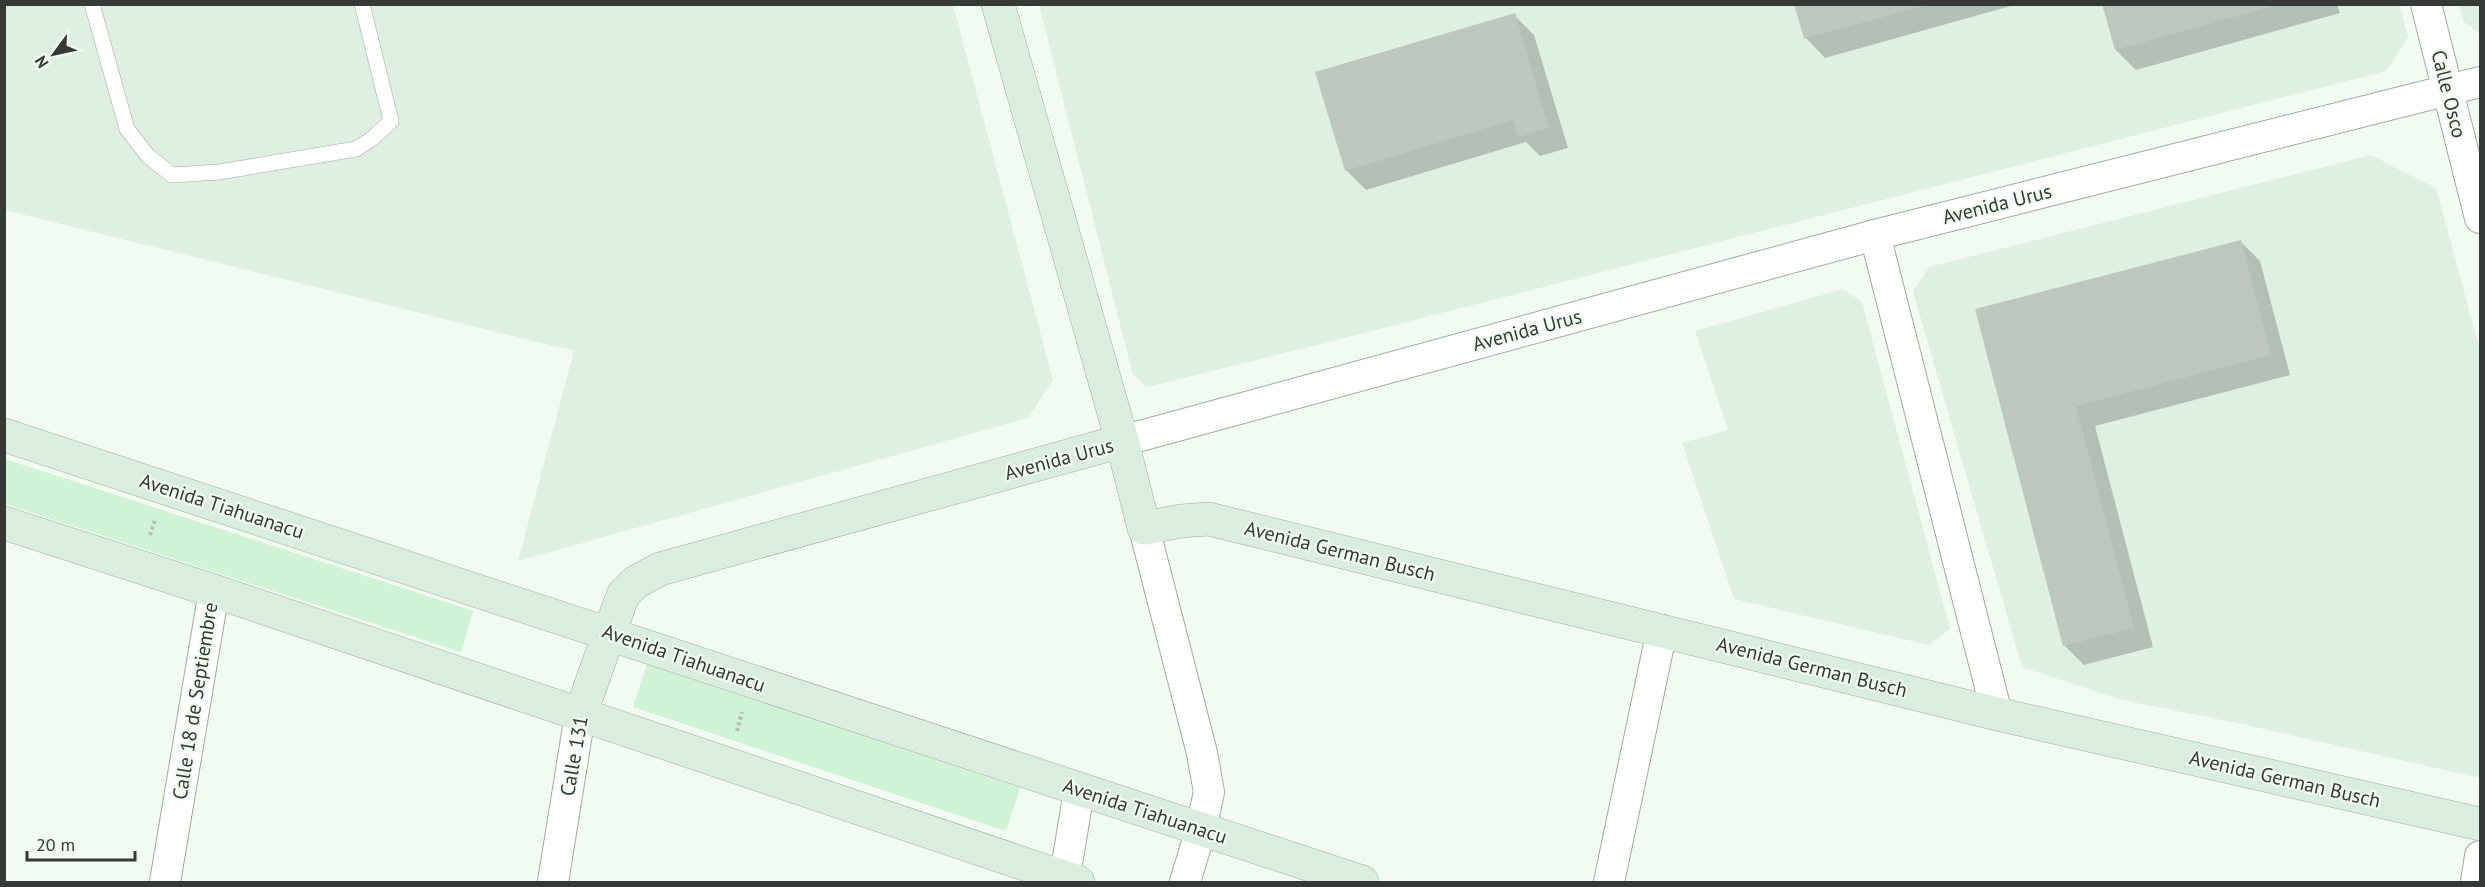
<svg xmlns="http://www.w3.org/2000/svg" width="2485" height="887" font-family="'PT Sans',sans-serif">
	<rect width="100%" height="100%" fill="#f1fbf2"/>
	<g fill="#dfefe2">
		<path d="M2399,4L2408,37L2386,71L1313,346L1147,387L1133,375L1039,5Z"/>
		<path d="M5,5H953L1053,380L1028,418L518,561L574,351L5,210Z"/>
		<path d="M2459,5H2480V34L2464,22Z"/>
		<path d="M2371,155L2436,188L2480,350V778L2242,724L2122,700L2022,667L1913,292L1929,267Z"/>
		<path d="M1843,289L1862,302L1950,629L1929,645L1734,599L1682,443L1728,430L1695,331Z"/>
	</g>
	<g fill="#d0f2d5">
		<path d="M5,459L473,611L461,652L5,504Z"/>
		<path d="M647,664L1020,788L1006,831L633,707Z"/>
	</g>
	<g fill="#0003">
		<path d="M1796,4H2018L1825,58L1806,38Z"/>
		<path d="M2104,4H2337L2340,13L2136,70L2116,50Z"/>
		<path d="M1514,15L1534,35L1568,148L1540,156L1526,142L1366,190L1346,170Z"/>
		<path d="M2240,241L2260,261L2290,375L2095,426L2153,647L2084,665L2064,645L1977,310Z"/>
	</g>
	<g fill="#bdc7be">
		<path d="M1794,4H1926V5L1804,39Z"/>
		<path d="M2102,4H2277V5L2115,50Z"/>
		<path d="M1515,13L1549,128L1518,137L1513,120L1345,171L1315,72Z"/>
		<path d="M2241,240L2271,355L2076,406L2134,628L2063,646L1975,309Z"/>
	</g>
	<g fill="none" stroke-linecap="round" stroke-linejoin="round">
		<g stroke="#a0aaa2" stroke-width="16">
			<path id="service" d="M92,4L127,129L148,156L172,175L219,172L356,149L373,138L391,121L362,4"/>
		</g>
		<g stroke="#a0aaa2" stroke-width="32">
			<g id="minor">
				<path d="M2426,4L2480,218"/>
				<path d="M1875,235L1997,714"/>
				<path d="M1122,441L1875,235L2480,82"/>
				<path d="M1144,528L1202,753L1209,792L1201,829L1185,882"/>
				<path d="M165,882L214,591"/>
				<path d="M553,882L580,715"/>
				<path d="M1064,882L1079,791"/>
				<path d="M1609,882L1662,630"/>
				<path d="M2476,882L2480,856"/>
			</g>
		</g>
		<g stroke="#a0aaa2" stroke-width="34">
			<g id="secondary">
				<path d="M998,4L1122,441L1144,528L1181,521L1209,519L1997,714L2480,824"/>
				<path d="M4,435C458,583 910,734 1362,882"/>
				<path d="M4,523L214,591L1078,882"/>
				<path d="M580,715L623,595L636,582L660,569L1122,441"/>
			</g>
		</g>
		<g stroke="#b4bcb5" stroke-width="4" stroke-dasharray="3 3" stroke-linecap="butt">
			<path d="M150,535L155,520"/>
			<path d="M737,731L742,712"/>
		</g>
		<use href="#service" stroke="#fff" stroke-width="15"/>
		<use href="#minor" stroke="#fff" stroke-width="30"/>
		<use href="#secondary" stroke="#daedde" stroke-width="33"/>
	</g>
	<g text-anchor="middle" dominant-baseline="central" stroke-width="4.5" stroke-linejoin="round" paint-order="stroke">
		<g font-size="20" fill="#363a36" stroke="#f1fbf2">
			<text transform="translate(2449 94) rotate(76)">Calle Osco</text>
			<text transform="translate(1997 204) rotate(-14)">Avenida Urus</text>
			<text transform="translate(1527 330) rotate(-15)">Avenida Urus</text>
			<text transform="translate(1059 459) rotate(-15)">Avenida Urus</text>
			<text transform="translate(222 506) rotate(18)">Avenida Tiahuanacu</text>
			<text transform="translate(1340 551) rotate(14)">Avenida German Busch</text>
			<text transform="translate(684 658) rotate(19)">Avenida Tiahuanacu</text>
			<text transform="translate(1812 667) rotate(14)">Avenida German Busch</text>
			<text transform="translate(195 701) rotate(-81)">Calle 18 de Septiembre</text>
			<text transform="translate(574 756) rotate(-80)">Calle 131</text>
			<text transform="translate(2285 779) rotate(13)">Avenida German Busch</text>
			<text transform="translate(1145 811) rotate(18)">Avenida Tiahuanacu</text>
		</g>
	</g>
	<rect width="2485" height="887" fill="none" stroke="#363a36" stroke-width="12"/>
	<g transform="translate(54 54) rotate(237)" stroke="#f1fbf2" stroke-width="4.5" paint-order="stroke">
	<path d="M0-4.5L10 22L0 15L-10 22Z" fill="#363a36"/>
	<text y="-9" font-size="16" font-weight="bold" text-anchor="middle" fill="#363a36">N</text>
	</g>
	<path d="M27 851v9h108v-9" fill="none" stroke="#363a36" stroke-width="3"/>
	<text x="36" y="851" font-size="18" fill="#363a36" stroke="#f1fbf2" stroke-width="4.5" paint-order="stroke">20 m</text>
</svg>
